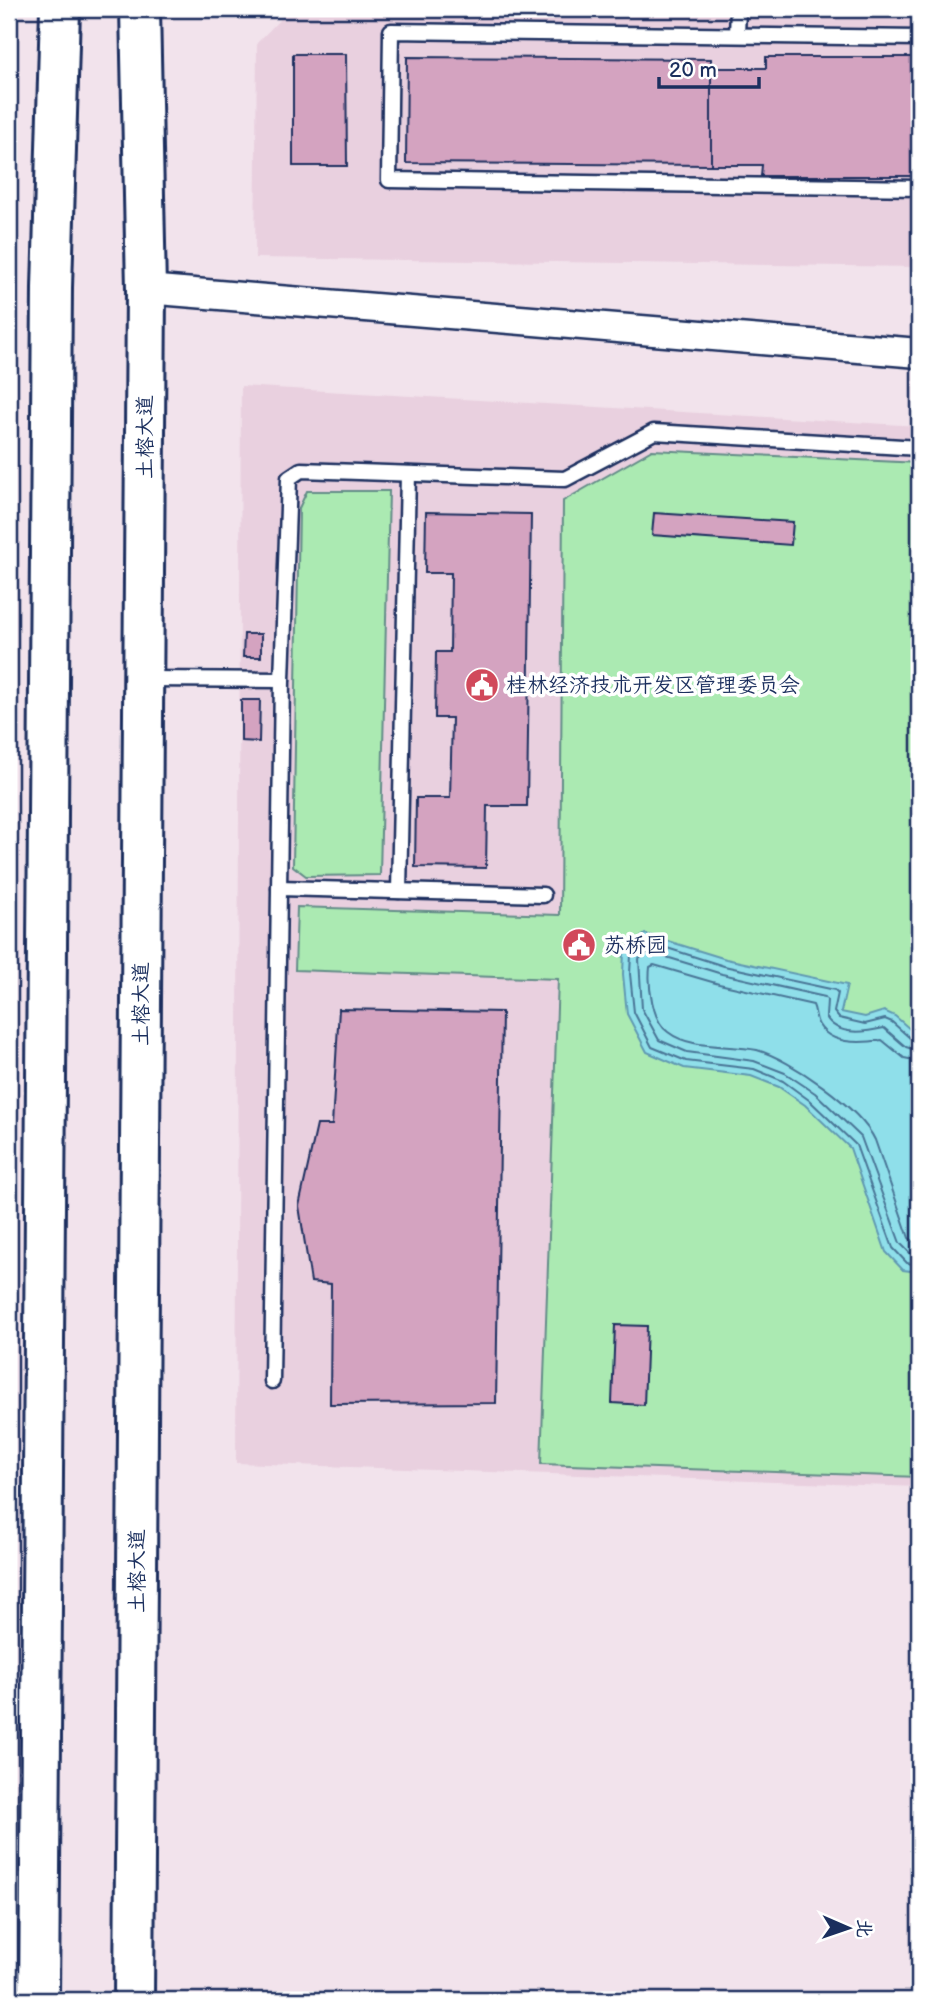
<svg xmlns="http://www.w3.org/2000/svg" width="928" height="2009" font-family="'Balsamiq Sans','LXGW WenKai TC',sans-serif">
	<rect width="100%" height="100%" fill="#f2e3ec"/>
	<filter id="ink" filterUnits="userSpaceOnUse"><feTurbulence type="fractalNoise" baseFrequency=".0143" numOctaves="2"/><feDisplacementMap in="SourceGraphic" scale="14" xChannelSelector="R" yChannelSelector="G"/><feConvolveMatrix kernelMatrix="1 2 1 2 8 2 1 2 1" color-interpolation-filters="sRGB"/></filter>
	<g filter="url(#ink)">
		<g fill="#e9d0df">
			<path d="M290,9H919V267L255,258L257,43Z"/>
			<path d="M241,386L919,426V1487L236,1463Z"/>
		</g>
		<g fill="#abeab2" stroke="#638c88" stroke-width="2">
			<path d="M652,450L919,463V1477L541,1464L558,979L295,970L297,907L560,915L563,501Z"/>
			<path d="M307,491H389L380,875L306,876L293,866L299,508Z"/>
		</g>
		<path fill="#8fdfea" stroke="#6199b2" stroke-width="2" d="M645,934L726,959L847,985L841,1012L865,1017L884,1011L895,1016L919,1037V1272L903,1270L886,1252L850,1148L805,1105L779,1087L751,1076L684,1068L647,1052L627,1014L623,974L624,951Z"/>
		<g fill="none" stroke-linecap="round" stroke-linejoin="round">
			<g stroke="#497596" stroke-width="2">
				<path d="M919,1042L911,1039L892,1022L885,1019L865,1024L839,1018L834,1012L838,993L835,990L724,966L648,942L631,955L630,974L634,1012L652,1047L686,1061L754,1069L783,1081L809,1100L856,1145L893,1248L907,1263L919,1265"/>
				<path d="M919,1051L906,1047L884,1028C866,1032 838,1037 826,1017L827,1000L825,997L722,974L650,952L639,959L642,1009L659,1040L687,1052L754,1061L785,1073L815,1093L861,1137L900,1243L911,1254L919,1256"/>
				<path d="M919,1061L904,1058L882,1040C863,1043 831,1045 819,1025C815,1019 816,1011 813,1005L719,984L654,965L650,967C648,985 652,1021 668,1032C691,1050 729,1044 757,1050C790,1059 860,1108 875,1140L909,1238L919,1245"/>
			</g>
		</g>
		<g fill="#d4a3c0" stroke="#1b2f5e" stroke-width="2">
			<path d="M293,54H346L347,166H293Z"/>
			<path d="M407,57L711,59V165L406,163Z"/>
			<path d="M766,57H919V176H761L762,165H711V68H766Z"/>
			<path d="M426,512L531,514L527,806H487L486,868L415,867L416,798H450L452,718H435L436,652H450L451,573H425Z"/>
			<path d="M654,513L793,522L791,545L652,535Z"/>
			<path d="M244,634H261V657H243Z"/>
			<path d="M241,700H260L259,742L241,741Z"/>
			<path d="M339,1009L502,1012L496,1403L330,1404L331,1284L311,1282L299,1206L317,1125H332Z"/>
			<path d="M615,1325L647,1326L644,1405L612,1403Z"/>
		</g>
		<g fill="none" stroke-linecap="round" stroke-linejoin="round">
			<g stroke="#1b2f5e" stroke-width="19">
				<g id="lane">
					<path d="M737,35L738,9"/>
					<path d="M919,38L391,31L389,180L919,188"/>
					<path d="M144,679L282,680"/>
					<path d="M279,888L543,895"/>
					<path d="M399,891L408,474"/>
					<path d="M272,1381L282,680L289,478L301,470L565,479L654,432L919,448"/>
				</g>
			</g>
			<g stroke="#1b2f5e" stroke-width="33">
				<path id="street" d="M146,289L919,353"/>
			</g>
			<g stroke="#1b2f5e" stroke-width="44">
				<g id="primary">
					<path d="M39,2000L52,288L60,9"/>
					<path d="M134,2000L146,289L140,9"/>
				</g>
			</g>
			<use href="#lane" stroke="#fff" stroke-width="14"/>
			<use href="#street" stroke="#fff" stroke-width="28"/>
			<use href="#primary" stroke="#fff" stroke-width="38"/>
		</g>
	</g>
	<defs>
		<g id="civic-disc" transform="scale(1.75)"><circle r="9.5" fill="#d1495b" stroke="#fff"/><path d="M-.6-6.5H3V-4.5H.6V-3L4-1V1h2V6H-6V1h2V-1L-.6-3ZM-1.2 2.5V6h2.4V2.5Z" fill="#fff"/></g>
	</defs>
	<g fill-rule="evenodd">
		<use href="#civic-disc" x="482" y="685"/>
		<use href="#civic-disc" x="579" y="945"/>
	</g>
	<g text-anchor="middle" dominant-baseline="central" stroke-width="7" stroke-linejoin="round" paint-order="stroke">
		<g font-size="21" fill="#1b2f5e" stroke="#fff">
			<text transform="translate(145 437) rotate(-90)">土榕大道</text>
			<text transform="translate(141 1004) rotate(-90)">土榕大道</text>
			<text transform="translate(137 1571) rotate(-90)">土榕大道</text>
		</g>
		<g font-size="21" fill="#1b2f5e" stroke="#fff" text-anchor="start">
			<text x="506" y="685">桂林经济技术开发区管理委员会</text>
			<text x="604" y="945">苏桥园</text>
		</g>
	</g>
	<rect width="928" height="2009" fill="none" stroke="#fff" stroke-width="35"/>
	<rect x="18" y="18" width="893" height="1974" fill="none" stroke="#1b2f5e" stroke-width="2.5" filter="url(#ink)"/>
	<g transform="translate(848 1928) rotate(92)" stroke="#ffffff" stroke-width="5" paint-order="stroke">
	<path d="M0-5L12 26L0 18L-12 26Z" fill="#1b2f5e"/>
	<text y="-10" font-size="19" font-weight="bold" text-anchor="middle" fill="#1b2f5e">北</text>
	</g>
	<path d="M659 77v10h100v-10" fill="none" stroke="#1b2f5e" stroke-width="3.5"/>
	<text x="669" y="77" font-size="21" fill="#1b2f5e" stroke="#ffffff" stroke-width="5" paint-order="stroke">20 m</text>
</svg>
